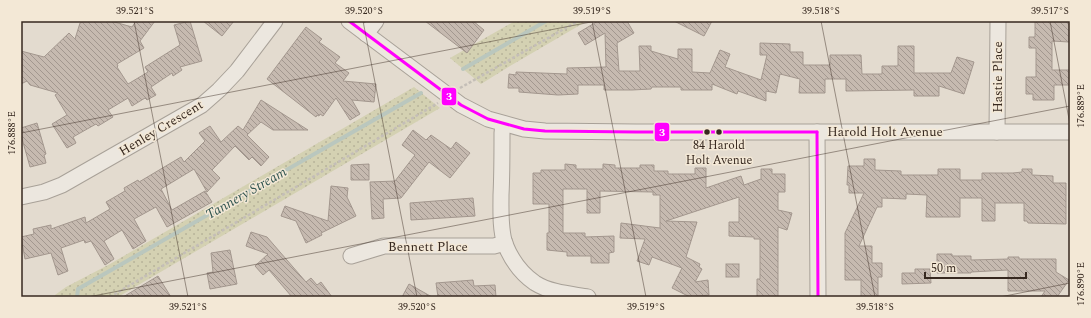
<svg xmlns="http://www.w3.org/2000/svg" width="1091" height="318" font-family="Spectral,serif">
	<defs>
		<pattern id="grass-dots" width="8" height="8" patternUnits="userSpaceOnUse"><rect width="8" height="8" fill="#d4d1b2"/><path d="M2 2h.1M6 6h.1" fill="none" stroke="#b7b399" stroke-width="1.8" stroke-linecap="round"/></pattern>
		<pattern id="building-back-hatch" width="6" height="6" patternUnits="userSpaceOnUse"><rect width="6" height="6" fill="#c6bab0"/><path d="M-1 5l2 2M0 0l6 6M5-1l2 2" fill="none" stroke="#a2978f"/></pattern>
	</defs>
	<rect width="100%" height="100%" fill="#e3dbcf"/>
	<g fill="url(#grass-dots)">
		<path d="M515,21H587L510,66L481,84L450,58Z"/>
		<path d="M414,87L440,108L118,297H55V295L66,287L110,264Z"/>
	</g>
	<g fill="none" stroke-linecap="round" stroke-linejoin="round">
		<g stroke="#bac7be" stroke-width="4">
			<path d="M463,69L546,21"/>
			<path d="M77,297L78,289L421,93"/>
		</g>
	</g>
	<g fill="url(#building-back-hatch)" stroke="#a3978e">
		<path d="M84,21H111L132,27L136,21H155L140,41L144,48L117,64L118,66L117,67L128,84L148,72L145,67L180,45L174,25L190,21L202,61L180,67L182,70L173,76L172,73L151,87L156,95L147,100L145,98L132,106L128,98L108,110L113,117L98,126L96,124L73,137L76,143L67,148L52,124L67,115L55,95L58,93L30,85L27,81L21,84V51L44,57L69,33L75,39L80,23Z"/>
		<path d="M203,21H234L222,36Z"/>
		<path d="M425,21H473L484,30L467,53Z"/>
		<path d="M598,21H627L634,33L617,43L619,71H640L639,46H651V51L678,59V49H692V72L710,73L720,50L730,54L725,67L761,80L767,55H760V43L790,44V52H803V65H830V55H861L862,74H882V66H898V46H914V73H951L957,57L974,62L964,94L939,86V96H914V90L846,91V79H825V93H799L800,79L780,74L776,93L766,91V101L738,91L737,94L712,84V90H681V87H652L651,89L632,90H604V85H578V94L558,95L519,92V88H508L509,74L516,75V72L567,74V68L606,67L605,33L585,45L578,33Z"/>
		<path d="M674,21H712L704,36Z"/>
		<path d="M1035,21L1070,22L1069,42L1052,41V70H1070V85H1054V100H1033V94H1026V77H1036V48H1029V37H1035Z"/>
		<path d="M306,27L322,39L319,42L340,57L335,63L349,73L343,81L376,84L374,102L352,100L360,114L350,120L336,98L323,116L320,114L319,116L317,115L316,117L267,79Z"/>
		<path d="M261,100L308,130H273L261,122L247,135L269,157L261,166L252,157L249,160L235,146L212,170L220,178L207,192L194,169L161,189L172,210L205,191L212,202L167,227L156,207L134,219L146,241L133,249L122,230L104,241L114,259L105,265L91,241L85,243L84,240L61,248L68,271L58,275L51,253L25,259L21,237L34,234L33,229L51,225V229L85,217L86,223L110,209L106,202L125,191L124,188L138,180L139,182L181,157L184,162L205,141L199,133L210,126L221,142L238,126L243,130Z"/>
		<path d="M37,123L46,154L44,155L46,163L30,167L21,135V128Z"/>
		<path d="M413,130L426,140L431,135L451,149L456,142L470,153L450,178L429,162L401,198L383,199L384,218L372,219L370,182L395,181L415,155L402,145Z"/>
		<path d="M864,159H875V170L901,171V175H938V169H960V180H982V173H1013L1022,172V169H1032V175L1053,176V183H1066V224L1028,223L1027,221H1024V203H995V221H982V198H960V217H926L927,195L906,194V199L882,198V207H877L859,246H872V263H882V277H878V297H861V280H845V233L864,193H849V185H847L848,166H864Z"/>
		<path d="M369,164V180H351V165Z"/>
		<path d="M565,164L576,165V169H603V164L615,165V168H640V165H654V171H668V174H695V168H706V188L741,176L744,185L761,179V169H772V174H785V192H778V210L792,213L787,230L778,227V297H757V279H760V239H754V237L729,236V222H739V197L666,221L697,222L686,257L700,264L699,267L702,269L695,282L708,280L709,295L690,297L672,288L682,268L652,257L649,265L637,261L645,239L620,238L621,223L660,228V195H653V192L600,191V213H587V189H563V233H585V237L614,236V252L609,253V263H591V256H567V252L547,250V233H549V204H533V173H541V170H565Z"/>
		<path d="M331,186L348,188L347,197L356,216L321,233L322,235L306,243L296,221L281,216L285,206L328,221Z"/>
		<path d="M473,198L475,216L411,220L410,203Z"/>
		<path d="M251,232L267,237L306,282L311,278L317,285L321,282L332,297H292L269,270L263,275L255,266L268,254L246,246Z"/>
		<path d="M230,250L237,284L210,289L207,273L213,272L211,253Z"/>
		<path d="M937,254H952V256H971V260L1008,259V257H1019V259H1056V272L1069,280L1057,297H1041L1045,291H1008V270L971,272V273H937Z"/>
		<rect x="726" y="264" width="13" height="13"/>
		<path d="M915,269H930L931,283L902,284V273H915Z"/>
		<path d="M158,276L171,297H123Z"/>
		<path d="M473,280L474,286L495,285L496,297H438L436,283Z"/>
		<path d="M409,284L432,297H402Z"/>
	</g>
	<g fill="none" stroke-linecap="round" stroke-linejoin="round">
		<g stroke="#a8a198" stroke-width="17">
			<g id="street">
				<path d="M349,21L461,105L488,119L524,129L545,131L636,132H1070"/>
				<path d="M366,34L376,21"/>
				<path d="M503,124L502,133C502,154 502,175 501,195C501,211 500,229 505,244C511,259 522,274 535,283C551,293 571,294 588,297"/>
				<path d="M817,132L818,297"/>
				<path d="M997,132L998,21"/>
				<path d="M21,197L44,192L62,185L202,105L219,90L237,71L275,21"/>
				<path d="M351,256L384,246H494L505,243"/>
			</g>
		</g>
		<g stroke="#c4beb7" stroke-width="2.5" stroke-dasharray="3 2" stroke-linecap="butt">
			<path d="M460,88L578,21"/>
			<path d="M110,297L438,103"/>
		</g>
		<use href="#street" stroke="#ece7df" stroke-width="15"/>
		<g stroke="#f3e8d6" stroke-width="6">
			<g id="bus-1">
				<path d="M349,21L461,105L488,119L524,129L545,131L636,132H817"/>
				<path d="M817,132L818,297"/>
			</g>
		</g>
		<use href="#bus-1" stroke="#f0f" stroke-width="3"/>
	</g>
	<path fill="none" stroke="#372920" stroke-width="1" stroke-opacity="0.45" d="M134,21L188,297M363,21L417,297M592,21L646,297M821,21L875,297M1050,21L1070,124M21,133L596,21M88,297L1070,106M1000,297L1070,283"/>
	<g fill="#372920" stroke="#f3e8d6" stroke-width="1.5">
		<circle cx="707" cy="132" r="3.5"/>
		<circle cx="719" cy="132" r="3.5"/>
	</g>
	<g text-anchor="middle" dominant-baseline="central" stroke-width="3" stroke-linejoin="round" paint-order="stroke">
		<g font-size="12" fill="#372920" stroke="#f3e8d6">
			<text x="719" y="145">84 Harold<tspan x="719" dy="15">Holt Avenue</tspan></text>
		</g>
		<g font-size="13" fill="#372920" stroke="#f3e8d6">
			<text transform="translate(998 77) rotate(-90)">Hastie Place</text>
			<text transform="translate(161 128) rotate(-31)">Henley Crescent</text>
			<text x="885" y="132">Harold Holt Avenue</text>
			<text x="428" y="247">Bennett Place</text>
		</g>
		<g font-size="14" font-style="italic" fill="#315550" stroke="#f3e8d6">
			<text transform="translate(246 193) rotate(-30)">Tannery Stream</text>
		</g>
	</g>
	<g stroke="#f3e8d6" stroke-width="1.5">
		<rect x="441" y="87" width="16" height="19" rx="4" fill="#f0f"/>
		<rect x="654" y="122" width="16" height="20" rx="4" fill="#f0f"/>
	</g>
	<g font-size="11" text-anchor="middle" font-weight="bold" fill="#fff">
		<text x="449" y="100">3</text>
		<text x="662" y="136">3</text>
	</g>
	<rect width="1091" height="318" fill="none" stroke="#f3e8d6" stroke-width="44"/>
	<path d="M925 272v6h101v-6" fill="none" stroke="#372920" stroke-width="2"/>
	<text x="931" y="272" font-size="12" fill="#372920" stroke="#f3e8d6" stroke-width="3" paint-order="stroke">50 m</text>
	<rect x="22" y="22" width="1047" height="274" fill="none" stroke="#372920" stroke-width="1.5"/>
	<g font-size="10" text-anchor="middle" fill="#372920">
		<text x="135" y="14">39.521°S</text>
		<text x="364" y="14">39.520°S</text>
		<text x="592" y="14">39.519°S</text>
		<text x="821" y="14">39.518°S</text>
		<text x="1050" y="14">39.517°S</text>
		<text transform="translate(1080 106) rotate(-90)" y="4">176.889°E</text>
		<text transform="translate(11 133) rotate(-90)" y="4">176.888°E</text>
		<text transform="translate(1080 284) rotate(-90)" y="4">176.890°E</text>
		<text x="188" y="310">39.521°S</text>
		<text x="417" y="310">39.520°S</text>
		<text x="646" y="310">39.519°S</text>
		<text x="875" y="310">39.518°S</text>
	</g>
</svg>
